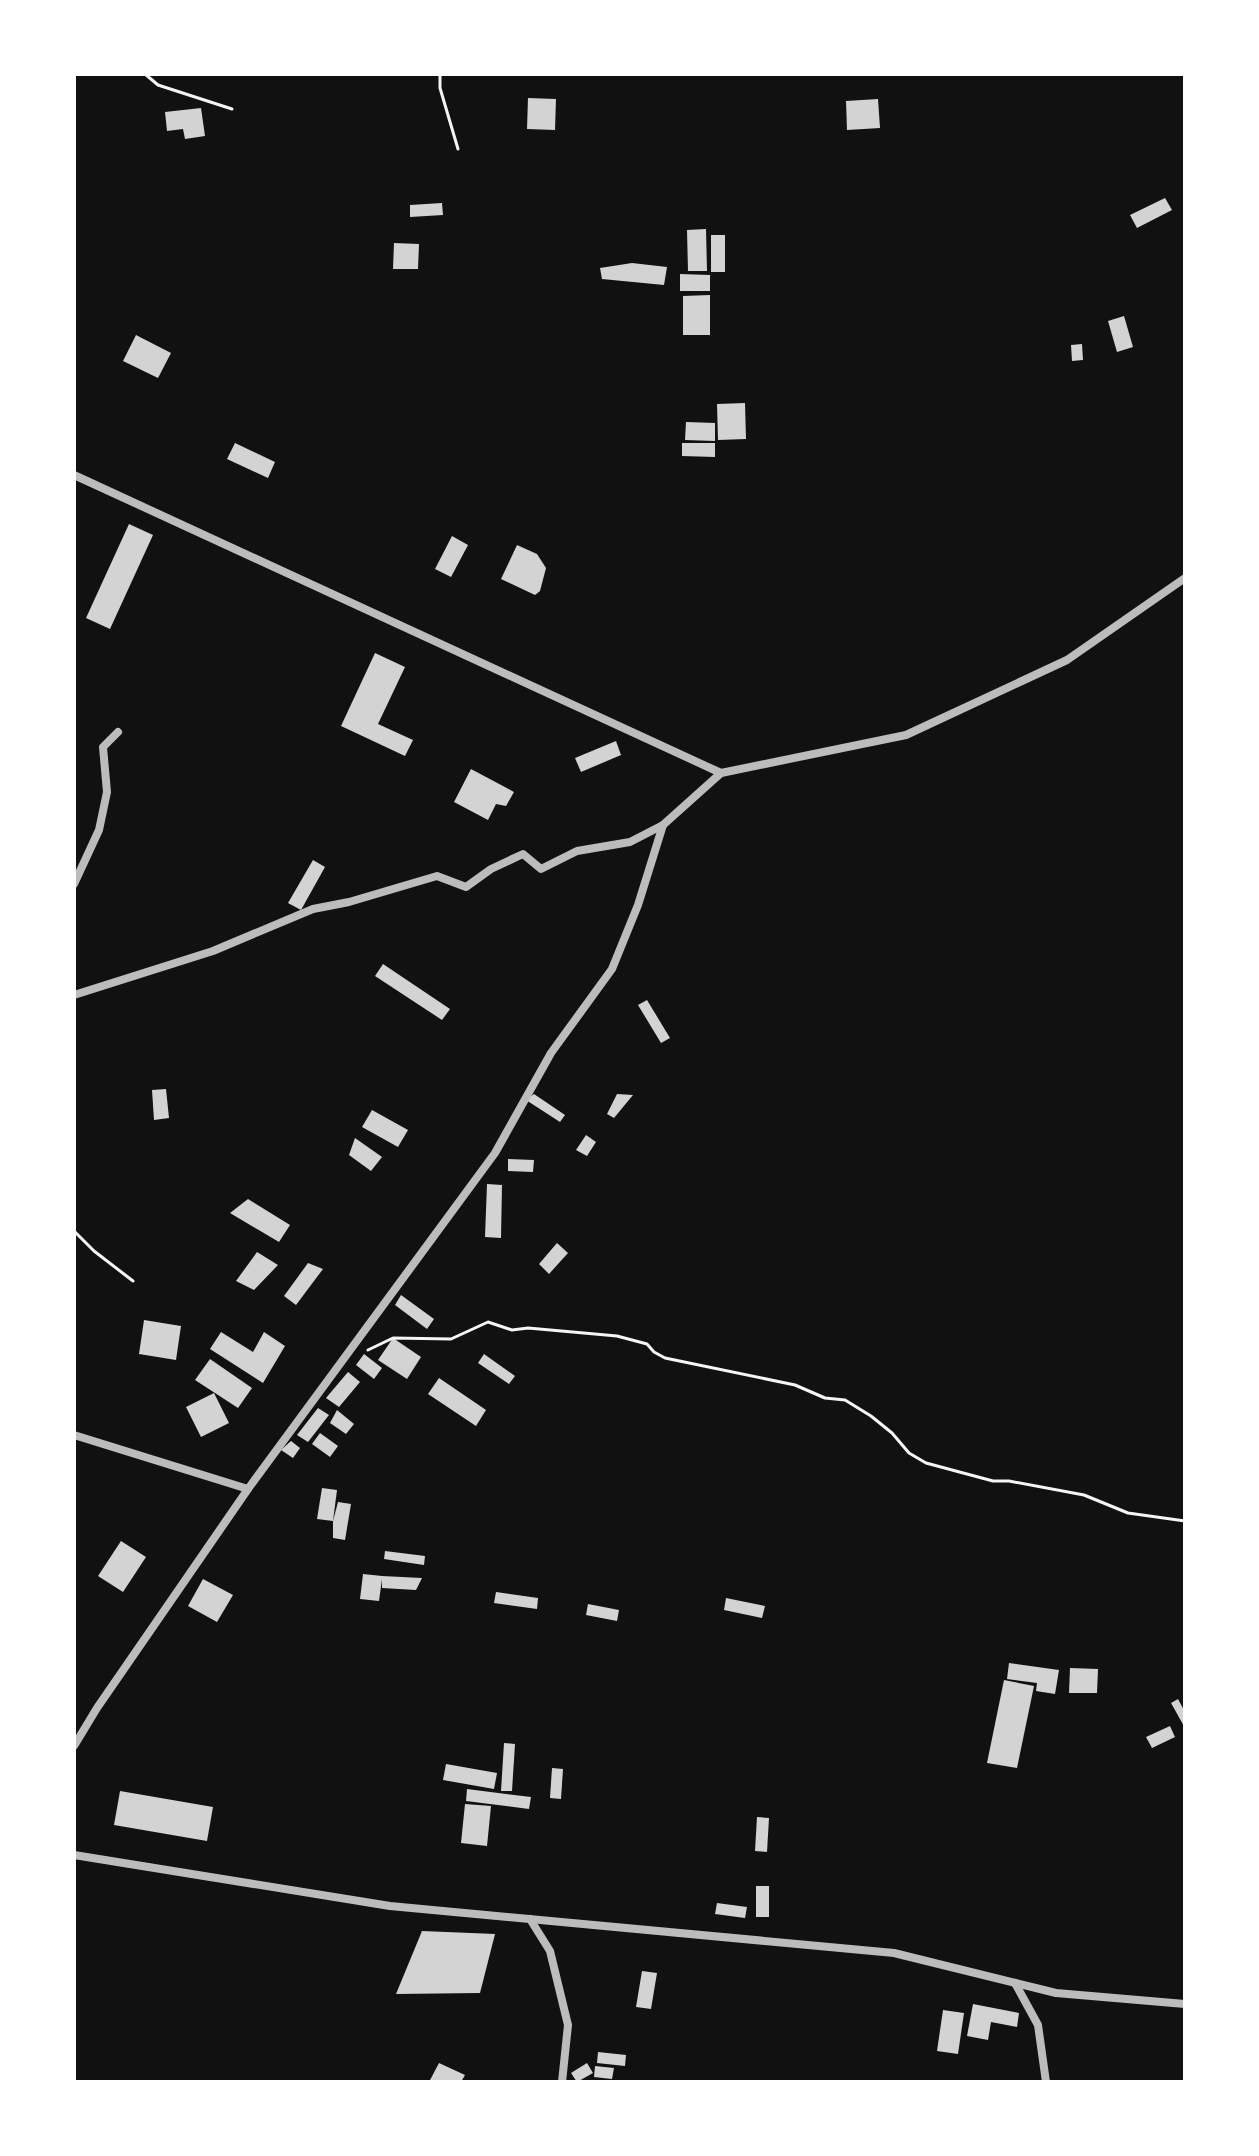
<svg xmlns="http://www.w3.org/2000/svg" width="1259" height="2156" font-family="'Sofia Sans Condensed',sans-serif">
	<rect width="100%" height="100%" fill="#111"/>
	<g fill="#d3d3d3">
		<path d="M528,98L556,99L555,130L527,129Z"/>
		<path d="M878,99L880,128L847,130L846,101Z"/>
		<path d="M201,108L205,136L185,139L183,129L167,131L165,112Z"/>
		<path d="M1165,198L1172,210L1137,228L1130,215Z"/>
		<path d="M442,203L443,215L410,217V205Z"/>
		<path d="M706,229L707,271H688L687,230Z"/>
		<rect x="711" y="235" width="14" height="37"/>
		<path d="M394,243L419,244L418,269H393Z"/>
		<path d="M632,263L667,267L664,285L602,279L600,268Z"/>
		<path d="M680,274L710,275V291H680Z"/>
		<path d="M710,295V335H683V296Z"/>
		<path d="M1124,316L1133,347L1117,352L1108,321Z"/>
		<path d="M136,335L171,353L158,378L123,361Z"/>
		<path d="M1082,344L1083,360L1072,361L1071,345Z"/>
		<path d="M745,403L746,439L718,440L717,404Z"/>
		<path d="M686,422L715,423V441L685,440Z"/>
		<path d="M235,443L275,462L268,478L227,459Z"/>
		<path d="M682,443H715V457L682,456Z"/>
		<path d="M129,524L153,535L110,629L86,618Z"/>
		<path d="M452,536L468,545L451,577L435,569Z"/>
		<path d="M517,545L537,554L546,568L540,591L535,595L501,579Z"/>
		<path d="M375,653L405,667L378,724L413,740L405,756L341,726Z"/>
		<path d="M616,741L621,755L581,772L575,758Z"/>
		<path d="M471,769L514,792L506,806L496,804L488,820L454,802Z"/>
		<path d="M313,860L325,867L301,910L288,903Z"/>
		<path d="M383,964L450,1009L442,1020L375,976Z"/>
		<path d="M647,1000L670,1038L661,1043L638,1005Z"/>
		<path d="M166,1089L169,1118L154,1120L152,1090Z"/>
		<path d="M534,1094L565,1115L560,1122L526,1100Z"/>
		<path d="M617,1094L633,1095L614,1118L607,1114Z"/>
		<path d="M372,1110L408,1130L398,1147L362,1127Z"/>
		<path d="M586,1135L596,1142L587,1156L576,1150Z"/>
		<path d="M355,1138L382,1157L371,1171L349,1155Z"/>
		<path d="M508,1159L534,1160L533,1172L508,1171Z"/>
		<path d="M487,1184L502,1185L501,1238L485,1237Z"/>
		<path d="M248,1199L290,1225L279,1242L230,1213Z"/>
		<path d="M557,1243L568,1253L549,1274L539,1264Z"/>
		<path d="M257,1252L278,1265L254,1290L236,1281Z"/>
		<path d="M308,1263L323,1269L296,1305L284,1296Z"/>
		<path d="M401,1295L434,1319L427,1329L395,1305Z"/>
		<path d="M144,1320L181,1326L176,1360L139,1354Z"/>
		<path d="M221,1332L253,1352L264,1332L285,1346L263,1383L210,1349Z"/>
		<path d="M393,1338L421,1357L407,1379L378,1360Z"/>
		<path d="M364,1354L382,1368L374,1379L356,1365Z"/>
		<path d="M484,1354L515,1376L509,1384L478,1363Z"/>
		<path d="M210,1359L252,1388L238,1408L195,1380Z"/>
		<path d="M348,1372L360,1382L339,1407L326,1398Z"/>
		<path d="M439,1378L486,1410L476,1426L428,1394Z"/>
		<path d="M214,1393L229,1423L201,1437L186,1407Z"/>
		<path d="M318,1408L329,1415L308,1442L297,1435Z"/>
		<path d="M337,1410L354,1424L346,1434L330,1423Z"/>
		<path d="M320,1433L338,1446L330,1457L312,1444Z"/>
		<path d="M291,1441L300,1448L293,1458L281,1450Z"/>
		<path d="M322,1488L337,1490L333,1521L317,1519Z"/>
		<path d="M338,1502L351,1504L345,1540L333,1538V1521Z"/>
		<path d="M121,1541L146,1557L123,1592L98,1576Z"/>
		<path d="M385,1551L425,1556L424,1565L384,1559Z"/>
		<path d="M363,1574L382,1576L422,1578L416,1590L382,1588V1579L379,1601L360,1599Z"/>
		<path d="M203,1579L233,1595L217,1622L188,1606Z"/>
		<path d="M496,1592L538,1598L537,1609L494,1603Z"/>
		<path d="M726,1598L765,1606L762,1618L724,1610Z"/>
		<path d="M588,1604L619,1610L617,1621L586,1615Z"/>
		<path d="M1009,1663L1059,1670L1055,1694L1036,1691L1037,1683L1007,1679Z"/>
		<path d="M1070,1668L1098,1669L1097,1693H1069Z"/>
		<path d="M1004,1680L1034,1686L1017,1768L987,1763Z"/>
		<path d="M1178,1699L1185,1712V1728L1171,1703Z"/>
		<path d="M1170,1726L1175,1737L1152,1748L1146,1737Z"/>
		<path d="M504,1743L515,1744L512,1791H501Z"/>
		<path d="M446,1764L497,1773L494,1789L443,1780Z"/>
		<path d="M552,1768L563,1769L561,1799L550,1798Z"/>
		<path d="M467,1789L531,1797L529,1809L466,1801Z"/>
		<path d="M120,1791L213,1807L207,1841L114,1825Z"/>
		<path d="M465,1804L491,1806L487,1846L461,1843Z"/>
		<path d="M757,1817L769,1818L767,1852L755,1851Z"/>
		<rect x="756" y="1886" width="13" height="31"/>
		<path d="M717,1903L747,1907L745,1918L715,1914Z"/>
		<path d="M422,1931L495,1934L480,1993L396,1994Z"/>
		<path d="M642,1971L657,1973L651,2009L636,2007Z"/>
		<path d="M973,2004L1019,2013L1017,2027L991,2022L988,2040L967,2036Z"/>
		<path d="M943,2010L964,2013L958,2054L937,2051Z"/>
		<path d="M598,2052L626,2055L625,2066L597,2063Z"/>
		<path d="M439,2063L465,2075L461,2082H429Z"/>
		<path d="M587,2063L593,2073L577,2082L571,2073Z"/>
		<path d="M595,2066L614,2068L612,2079L594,2077Z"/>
	</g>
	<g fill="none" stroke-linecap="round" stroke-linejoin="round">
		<g stroke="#f5f5f5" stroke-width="3">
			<path d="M145,74L158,85L232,109"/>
			<path d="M440,74V88L458,149"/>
			<path d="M1185,616V635"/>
			<path d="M74,1231L94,1251L133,1281"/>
			<path d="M368,1350L393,1338L451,1339L488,1322L512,1330L528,1328L617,1336L647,1344L654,1352L665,1358L795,1385L825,1398L845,1400L871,1416L892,1433L909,1453L926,1463L993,1481H1009L1084,1495L1128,1513L1185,1521"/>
		</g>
		<g stroke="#bcbcbc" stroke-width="8">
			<path d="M74,475L721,773"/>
			<path d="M74,884L99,830L107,792L103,747L118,732"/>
			<path d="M74,995L213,951L313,909L349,902L437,876L466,887L491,869L523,854L541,869L577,851L630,842L663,825"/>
			<path d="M74,1435L248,1489"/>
			<path d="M74,1746L97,1708L248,1489L495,1153L551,1053L612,969L638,905L663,825L721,773L906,735L1067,660L1185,578"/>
			<path d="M74,1855L390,1906L894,1953L1056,1993L1185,2004"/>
			<path d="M530,1919L550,1951L568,2025L562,2082"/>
			<path d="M1015,1983L1038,2025L1046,2082"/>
		</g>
	</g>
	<rect width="1259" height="2156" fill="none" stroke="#ffffff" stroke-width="152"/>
</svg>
